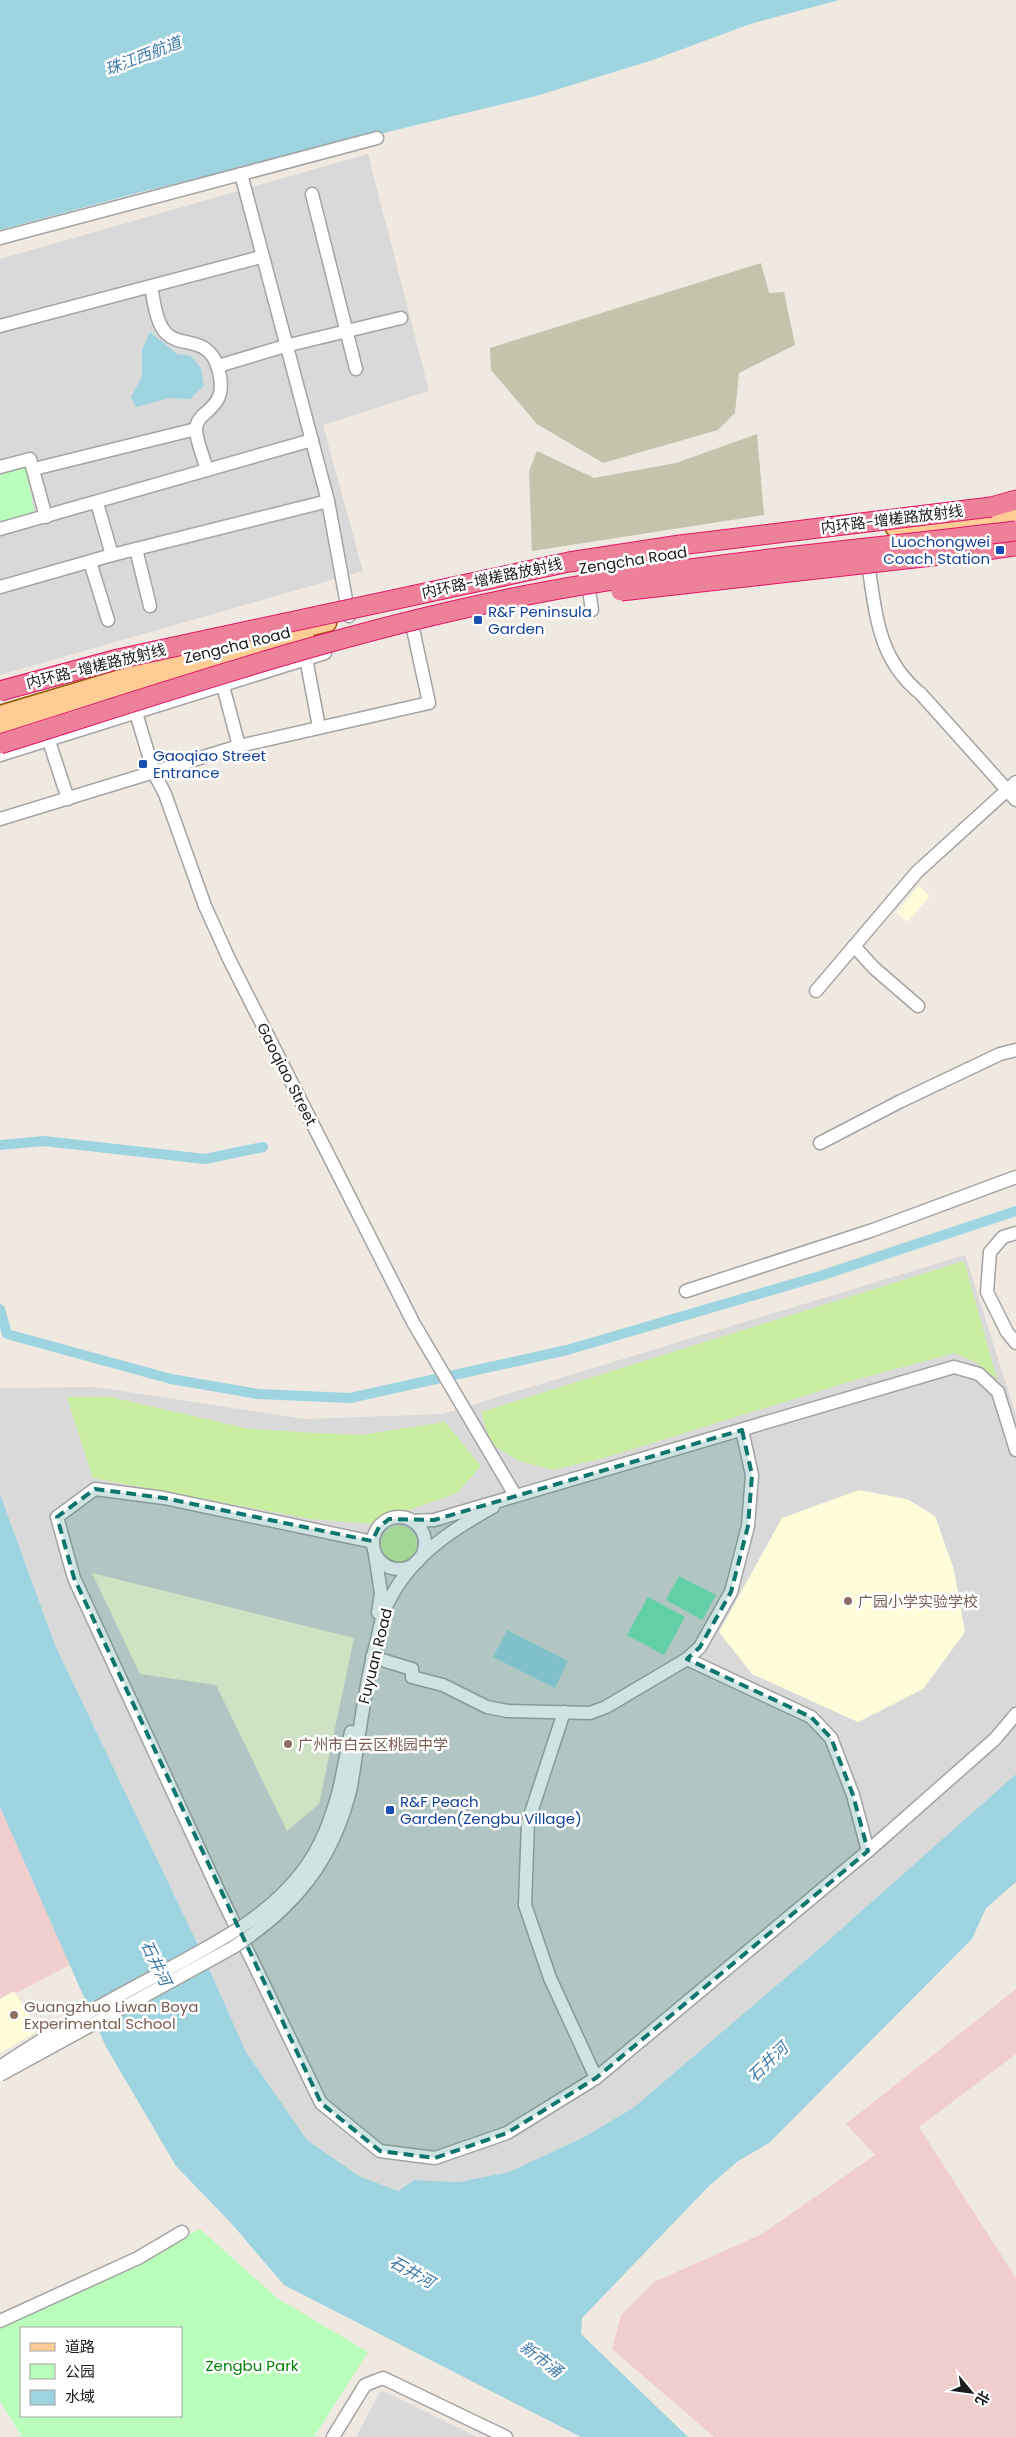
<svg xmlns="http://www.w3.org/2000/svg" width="1016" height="2437" font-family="Poppins,'Noto Sans SC',sans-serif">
	<rect width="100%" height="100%" fill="#efe9e1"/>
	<g fill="#dad9d9">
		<path d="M368,154L429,391L323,425L363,571L0,675V259Z"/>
		<path d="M965,1255L1016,1415V1774L804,1962L633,2108L584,2137L509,2172L459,2182L414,2180L398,2191L359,2176L307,2140L246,2052L207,1964L55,1645L0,1494V1388L96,1387L305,1419L442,1414Z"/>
		<path d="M381,2390L477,2437H356Z"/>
	</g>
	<g fill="#f1cece">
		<path d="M0,1807L70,1965L0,2001Z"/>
		<path d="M1016,1989V2054L919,2127L1016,2278V2437H714L612,2349L621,2315L654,2282L762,2234L875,2155L846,2124Z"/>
	</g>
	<g fill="#fffdd9">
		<path d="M919,886L930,896L907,922L896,912Z"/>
		<path d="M859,1490L907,1499L935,1516L954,1570L965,1632L923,1689L858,1722L752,1674L719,1632L782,1518Z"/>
		<path d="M92,1573L354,1638L319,1804L287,1831L216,1685L140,1674Z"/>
		<path d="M14,1991L39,2030L0,2053V1999Z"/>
	</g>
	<g fill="#c4c3ac">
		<path d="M761,263L769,293L784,292L795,345L739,373L735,413L718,430L603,463L537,424L491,370L490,348Z"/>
		<path d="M757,434L764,515L532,551L529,471L537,451L594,478L676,463Z"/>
	</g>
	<g fill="#caeea1">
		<path d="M964,1261L997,1379L977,1363L955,1353L855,1380L604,1458L552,1470L517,1460L490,1443L481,1412Z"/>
		<path d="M67,1397H111L245,1428L297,1432L361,1435L445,1422L481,1466L457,1493L370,1524L311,1519L93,1478Z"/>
		<circle cx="399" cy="1544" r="18"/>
	</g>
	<g fill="#b9febb" fill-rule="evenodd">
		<path d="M25,468L35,513L0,522V475Z"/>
		<path d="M200,2229L277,2298L368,2352L314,2437H22L0,2401V2327ZM21,2328H181V2416H21Z"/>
	</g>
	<g fill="#77e5b6">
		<path d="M679,1576L716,1595L702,1620L666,1600Z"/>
		<path d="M648,1597L685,1617L664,1655L627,1635Z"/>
	</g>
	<g fill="#9dd4e0">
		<path d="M0,0H839L750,24L653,60L536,96L141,192L0,230Z"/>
		<path d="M150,332L177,354L191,356L201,368L204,386L190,399L169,398L136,407L131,397L142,376V350Z"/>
		<path d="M0,1494L55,1645L207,1964L246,2052L307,2140L359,2176L398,2191L414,2180L459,2182L509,2172L584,2137L633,2108L804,1962L1016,1774V1882L986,1908L972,1939L769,2143L738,2161L709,2186L582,2318L581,2334L688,2437H581L284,2285L231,2223L176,2166L106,2047L0,1807Z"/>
		<path d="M507,1630L568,1661L555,1688L493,1657Z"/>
	</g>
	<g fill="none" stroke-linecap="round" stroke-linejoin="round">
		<g stroke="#9dd4e0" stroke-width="10">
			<path d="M0,1145L44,1141L205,1159L263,1147"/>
			<path d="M0,1309L7,1334L171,1379L258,1394L350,1398L567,1350L820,1276L1016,1211"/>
		</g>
		<g stroke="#a3a3a3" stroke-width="15">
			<g id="minor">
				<path d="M241,174L328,501L349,616"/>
				<path d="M312,194L356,369"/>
				<path d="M0,238L377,138"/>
				<path d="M151,287C154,301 156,324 167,334C181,348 208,335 218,368C231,411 197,408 196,429C196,441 204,458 207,470"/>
				<path d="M0,326L261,257"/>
				<path d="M218,366L285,346L401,318"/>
				<path d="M0,467L30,459L46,517"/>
				<path d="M34,469L196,429"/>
				<path d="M97,503L112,555"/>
				<path d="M0,529L312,440"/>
				<path d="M136,549L150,606"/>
				<path d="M867,557C876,611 876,658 921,694L1016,800"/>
				<path d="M90,562L108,620"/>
				<path d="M587,577L592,610"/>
				<path d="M0,587L112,555L328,501"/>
				<path d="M305,653L319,727"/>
				<path d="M223,686L239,746"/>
				<path d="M136,713L154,773L165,794L205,906L229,959L414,1324L515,1495"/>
				<path d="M49,741L68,799"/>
				<path d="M0,755L325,653"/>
				<path d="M0,819L239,746L429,703L413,629"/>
				<path d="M854,946L874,968L918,1006"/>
				<path d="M816,991L917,872L1016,782"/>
				<path d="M820,1143L901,1101L1000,1054L1016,1050"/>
				<path d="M1016,1233L1003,1237L990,1252L987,1292L1007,1332L1016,1343"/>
				<path d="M686,1291L873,1230L1016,1177"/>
				<circle cx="399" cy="1543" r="26"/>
				<path d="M413,1521L434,1520L954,1367L979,1374L998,1392L1016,1450"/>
				<path d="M373,1542L164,1498L95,1489L57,1517L74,1578L220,1894L321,2103L380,2151L435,2158L507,2133L596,2078L868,1851L995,1739L1016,1714"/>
				<path d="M375,1554L381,1593L378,1613"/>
				<path d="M372,1657L412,1669V1677L443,1685L487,1707L507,1711L590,1713L606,1707L687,1659L700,1647L731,1592L748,1526L752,1475L742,1430"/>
				<path d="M687,1659L811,1717L831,1738L853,1795L868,1851"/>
				<path d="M564,1712L528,1822L525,1905L550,1978L596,2078"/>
				<path d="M340,1786L351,1732"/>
				<path d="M351,1787C359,1738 364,1689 377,1640C380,1626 383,1610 391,1597C413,1555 453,1529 493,1507"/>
				<path d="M0,2321L138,2258L182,2232"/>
				<path d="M333,2437L365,2385L383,2378L506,2437"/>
			</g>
		</g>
		<g stroke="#945c00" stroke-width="19">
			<g id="major">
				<path d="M894,528L1016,516"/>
				<path d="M0,714L204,653L328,623"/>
				<path d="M0,730L235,658L307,640"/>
			</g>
		</g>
		<g stroke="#e51566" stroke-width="21">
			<g id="highway">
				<path d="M991,507L1016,500"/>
				<path d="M986,550L1016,546"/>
			</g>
		</g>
		<use href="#minor" stroke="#fff" stroke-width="12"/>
		<use href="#major" stroke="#ffcc95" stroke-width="16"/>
		<use href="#highway" stroke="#ed819a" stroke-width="19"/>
		<g stroke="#a3a3a3" stroke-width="15" stroke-linecap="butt">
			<g id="minor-bridge">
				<path d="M0,2067C51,2032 106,2002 161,1973C213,1944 265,1920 302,1872C322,1846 332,1817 340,1786"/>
				<path d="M0,2075L232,1948C295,1908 333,1861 351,1787"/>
			</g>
		</g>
		<g stroke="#e51566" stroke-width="21" stroke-linecap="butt">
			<g id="highway-bridge">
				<path d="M621,591L986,550"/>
				<path d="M0,691L118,659L569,562L680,545L991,507"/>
				<path d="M0,744C166,692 332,635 503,600C672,565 845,552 1016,531"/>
			</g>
		</g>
		<use href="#minor-bridge" stroke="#fff" stroke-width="12"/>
		<use href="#highway-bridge" stroke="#ed819a" stroke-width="19"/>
	</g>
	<path fill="#0f766e" fill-opacity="0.2" stroke="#0f766e" stroke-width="4" stroke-dasharray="10 6" stroke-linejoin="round" d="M742,1430L752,1475L748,1526L731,1592L700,1647L687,1659L811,1717L831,1738L853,1795L868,1851L596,2078L507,2133L435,2158L380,2151L321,2103L74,1578L57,1517L95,1489L164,1498L372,1541L379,1527L389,1519L434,1520Z"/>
	<g fill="#1a4fb4" stroke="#fff" stroke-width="2">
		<rect x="995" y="545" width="10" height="10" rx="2.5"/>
		<rect x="473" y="615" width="10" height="10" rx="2.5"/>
		<rect x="138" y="759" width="10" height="10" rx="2.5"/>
		<rect x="385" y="1805" width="10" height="10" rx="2.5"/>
	</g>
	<g fill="#8d6e63" stroke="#fff" stroke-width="2">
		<circle cx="848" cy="1601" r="5"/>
		<circle cx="288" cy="1744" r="5"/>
		<circle cx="14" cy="2015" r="5"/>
	</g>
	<g text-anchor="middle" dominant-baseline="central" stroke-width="5" stroke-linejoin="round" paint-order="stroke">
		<g font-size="15" fill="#1c1c1c" stroke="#fff">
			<text transform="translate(892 519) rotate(-7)">内环路-增槎路放射线</text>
			<text transform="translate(633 560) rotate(-9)">Zengcha Road</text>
			<text transform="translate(492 578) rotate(-12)">内环路-增槎路放射线</text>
			<text transform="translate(237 645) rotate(-14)">Zengcha Road</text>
			<text transform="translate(96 666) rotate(-14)">内环路-增槎路放射线</text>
			<text transform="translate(287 1074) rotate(63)">Gaoqiao Street</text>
			<text transform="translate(375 1656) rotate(-76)">Fuyuan Road</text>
		</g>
		<g font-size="15" fill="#164399" stroke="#fff" text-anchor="start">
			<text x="990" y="541" text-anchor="end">Luochongwei<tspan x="990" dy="17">Coach Station</tspan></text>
			<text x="488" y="611">R&amp;F Peninsula<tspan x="488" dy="17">Garden</tspan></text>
			<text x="153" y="755">Gaoqiao Street<tspan x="153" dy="17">Entrance</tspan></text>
			<text x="400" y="1801">R&amp;F Peach<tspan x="400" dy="17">Garden(Zengbu Village)</tspan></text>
		</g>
		<g font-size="15" fill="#785e54" stroke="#fff" text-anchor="start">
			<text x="858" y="1601">广园小学实验学校</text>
			<text x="298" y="1744">广州市白云区桃园中学</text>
			<text x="24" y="2006">Guangzhuo Liwan Boya<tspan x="24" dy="17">Experimental School</tspan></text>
		</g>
		<g font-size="15" fill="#028207" stroke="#fff">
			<text x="252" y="2365">Zengbu Park</text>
		</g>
		<g font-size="16" font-style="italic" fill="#3f7aab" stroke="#fff">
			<text transform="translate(143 56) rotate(-21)">珠江西航道</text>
			<text transform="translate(156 1963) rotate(64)">石井河</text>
			<text transform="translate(768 2062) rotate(-44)">石井河</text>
			<text transform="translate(412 2272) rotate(29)">石井河</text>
			<text transform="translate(541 2359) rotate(37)">新市涌</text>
		</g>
	</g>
	<rect x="20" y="2327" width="162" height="90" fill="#ffffff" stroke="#a4a4a4"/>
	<rect x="30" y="2343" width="25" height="8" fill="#ffcc95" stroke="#a4a4a4"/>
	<text x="65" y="2352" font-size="15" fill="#1c1c1c">道路</text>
	<rect x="30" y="2364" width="25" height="15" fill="#b9febb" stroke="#a4a4a4"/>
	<text x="65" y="2377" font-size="15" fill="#1c1c1c">公园</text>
	<rect x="30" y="2390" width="25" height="15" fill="#9dd4e0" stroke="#a4a4a4"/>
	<text x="65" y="2402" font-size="15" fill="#1c1c1c">水域</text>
	<g transform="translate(971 2392) rotate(119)" stroke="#ffffff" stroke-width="4" paint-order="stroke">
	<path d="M0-4L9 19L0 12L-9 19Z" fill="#1c1c1c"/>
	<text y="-8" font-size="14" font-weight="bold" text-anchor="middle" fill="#1c1c1c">北</text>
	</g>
</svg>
